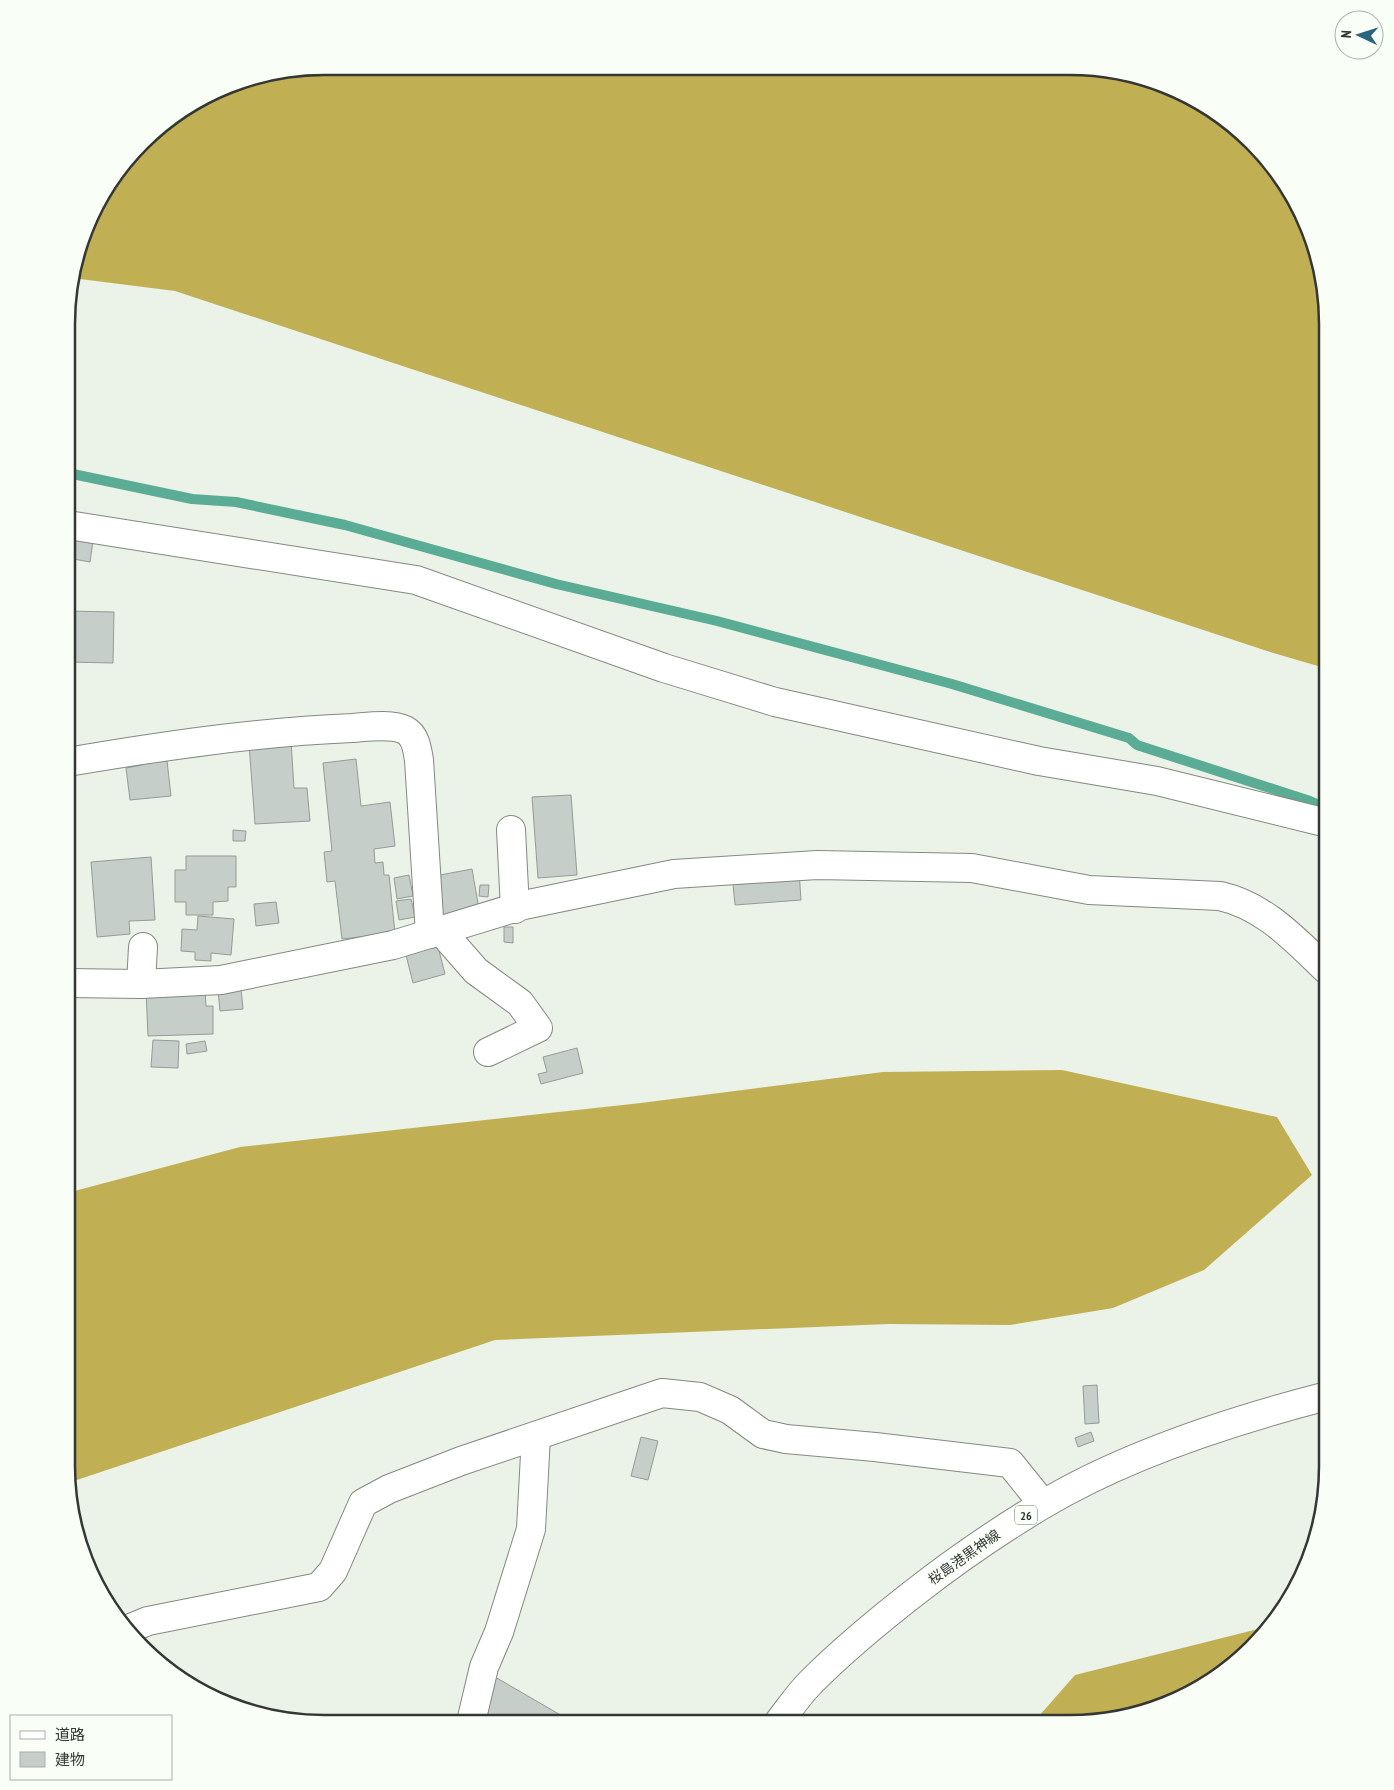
<svg xmlns="http://www.w3.org/2000/svg" width="1394" height="1790" font-family="'PT Sans Narrow','Noto Sans JP',sans-serif">
	<rect width="100%" height="100%" fill="#ebf2e8"/>
	<g fill="#c1b053">
		<path d="M324,66L1104,68L1168,86L1214,110L1264,154L1301,210L1319,257L1328,324V669L1267,651L175,291L72,278L101,195L154,130L241,80Z"/>
		<path d="M1062,1070L1277,1117L1312,1175L1204,1270L1113,1308L1010,1325L888,1324L495,1340L68,1483L66,1466L67,1193L240,1147L641,1103L883,1072Z"/>
		<path d="M1270,1626C1260,1637 1251,1651 1240,1660C1176,1713 1112,1724 1032,1724L1075,1675Z"/>
	</g>
	<g fill="none" stroke-linecap="round" stroke-linejoin="round">
		<path stroke="#5aac94" stroke-width="10" d="M68,473L192,499L236,502L345,525L556,584L717,621L952,684L1129,738L1137,745L1310,801L1328,809"/>
	</g>
	<g fill="#c5cec8" stroke="#939c95">
		<path d="M70,537L93,541L90,562L68,558Z"/>
		<path d="M68,611L114,612L113,663L68,662Z"/>
		<path d="M291,741L294,788H307L310,821L255,824L249,744Z"/>
		<path d="M166,752L171,796L130,800L126,768L142,765L141,755Z"/>
		<path d="M356,759L361,806L390,802L395,846L374,849L375,863L383,862L384,875H389L395,933L342,939L335,881L327,882L324,852L332,851L323,763Z"/>
		<path d="M571,795L577,875L538,878L532,797Z"/>
		<path d="M233,830L246,831L245,841H233Z"/>
		<path d="M186,856H236V887H228V901L213,902V915H186V902H175V870H186Z"/>
		<path d="M151,857L155,920L129,921L130,934L97,937L91,862Z"/>
		<path d="M74,865L75,890L67,891V866Z"/>
		<path d="M472,869L479,909L443,915L435,876Z"/>
		<path d="M799,871L801,900L735,905L733,884H743L742,875Z"/>
		<path d="M409,875L413,896L397,899L394,878Z"/>
		<path d="M480,885H489L488,897L479,896Z"/>
		<path d="M411,899L415,917L399,920L396,901Z"/>
		<path d="M276,902L279,923L256,926L254,904Z"/>
		<path d="M198,916L234,919L231,955L211,953V961L195,960V952L181,951L182,929L197,930Z"/>
		<path d="M504,927H513V943L504,942Z"/>
		<path d="M437,943L445,974L413,983L405,951Z"/>
		<path d="M205,989L206,1006H213V1034L148,1036L146,991Z"/>
		<path d="M241,989L243,1009L220,1011L218,991Z"/>
		<path d="M153,1040L179,1041L178,1068L151,1067Z"/>
		<path d="M205,1041L207,1051L187,1054L186,1044Z"/>
		<path d="M577,1048L583,1073L541,1084L538,1074L547,1072L543,1057Z"/>
		<path d="M1097,1385L1099,1423L1085,1424L1083,1386Z"/>
		<path d="M1091,1432L1094,1441L1078,1447L1075,1438Z"/>
		<path d="M641,1437L658,1441L648,1480L631,1476Z"/>
		<path d="M495,1677L564,1717L561,1722H485Z"/>
	</g>
	<g fill="none" stroke-linecap="round" stroke-linejoin="round">
		<g stroke="#838981" stroke-width="30">
			<g id="minor">
				<path d="M68,525L416,580L664,668L775,702L1039,761L1157,781L1327,823"/>
				<path d="M68,762C162,746 257,732 352,728C367,727 391,723 405,730C416,736 417,749 419,760L430,934"/>
				<path d="M511,830L515,909"/>
				<path d="M441,931L476,971L520,1003L538,1028L488,1052"/>
				<path d="M67,983L141,984L221,980L393,945L524,905L674,874L817,865L972,868L1089,890L1220,896C1265,906 1295,940 1327,970"/>
				<path d="M141,984L143,947"/>
				<path d="M126,1630L148,1621L319,1587L333,1571L363,1503L389,1489L461,1461L662,1393L700,1397L730,1410L763,1434L786,1439L875,1447L1010,1463L1043,1504"/>
				<path d="M471,1722L484,1667L499,1632L531,1529L536,1436"/>
			</g>
		</g>
		<g stroke="#838981" stroke-width="30">
			<path id="major" d="M778,1723C789,1709 799,1694 811,1682C843,1650 878,1621 914,1593C955,1561 997,1532 1042,1505C1125,1455 1234,1420 1327,1396"/>
		</g>
		<use href="#minor" stroke="#fff" stroke-width="28"/>
		<use href="#major" stroke="#fff" stroke-width="28"/>
	</g>
	<g text-anchor="middle" dominant-baseline="central" stroke-width="4" stroke-linejoin="round" paint-order="stroke">
		<rect fill="#f9fff6" stroke="#6f736e" stroke-width="1" x="1015" y="1505.5" width="22" height="19" rx="4"/>
		<g font-size="12" font-weight="bold" fill="#343733">
			<text x="1026" y="1515">26</text>
		</g>
		<g font-size="14" fill="#343733" stroke="#f9fff6">
			<text transform="translate(964 1557) rotate(-35)">桜島港黒神線</text>
		</g>
	</g>
	<path d="M0 0H1394V1790H0ZM324 75H1070A249 249 0 0 1 1319 324V1466A249 249 0 0 1 1070 1715H324A249 249 0 0 1 75 1466V324A249 249 0 0 1 324 75Z" fill="#f9fff6" fill-rule="evenodd"/>
	<path fill="none" stroke="#343733" stroke-width="2.5" d="M324 75H1070A249 249 0 0 1 1319 324V1466A249 249 0 0 1 1070 1715H324A249 249 0 0 1 75 1466V324A249 249 0 0 1 324 75Z"/>
	<rect x="10" y="1715" width="162" height="65" fill="#f9fff6" stroke="#aaafa8"/>
	<rect x="20" y="1731" width="25" height="8" fill="#ffffff" stroke="#aaafa8"/>
	<text x="55" y="1740" font-size="15" fill="#343733">道路</text>
	<rect x="20" y="1752" width="25" height="15" fill="#c5cec8" stroke="#aaafa8"/>
	<text x="55" y="1765" font-size="15" fill="#343733">建物</text>
	<g transform="translate(1359 35) rotate(274)"><circle r="24" fill="#f9fff6" stroke="#aaafa8"/>
	<path d="M0-4L9 19L0 12L-9 19Z" fill="#2a647d"/>
	<text y="-8" font-size="14" font-weight="bold" text-anchor="middle" fill="#343733">N</text>
	</g>
</svg>
